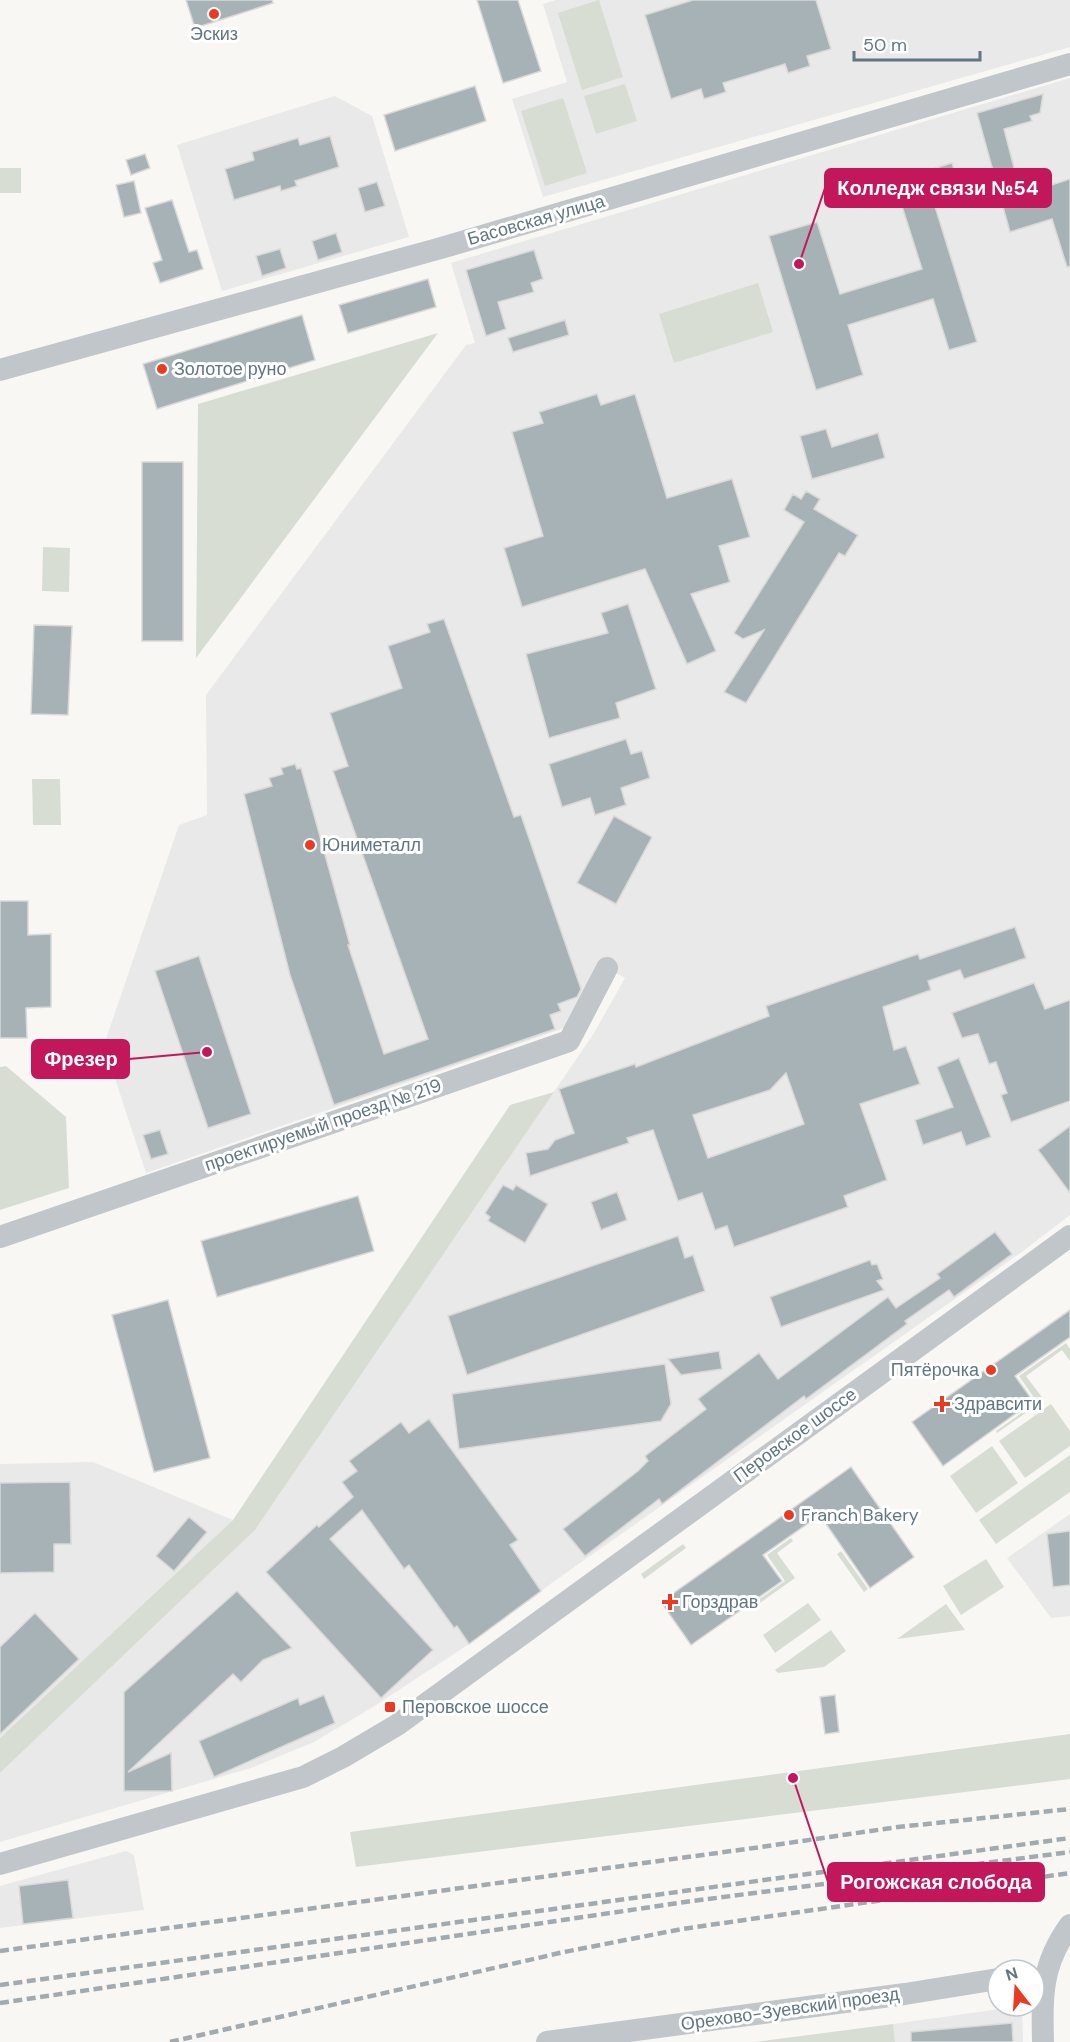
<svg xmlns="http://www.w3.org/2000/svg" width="1070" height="2042" font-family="'DM Sans',sans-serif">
	<rect width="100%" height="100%" fill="#f8f7f4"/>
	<g fill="#e8e9e8">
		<path d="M556,0H1070V47L543,197L512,99L567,82L543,4Z"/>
		<path d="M1070,78V1215L1023,1251L556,1580L469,1644L373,1707L314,1742L251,1768L0,1842V1773L255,1530L594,1033L625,978L607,968L567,1027L146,1173L104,1045L179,825L207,815L206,695L466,345L475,343L451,263Z"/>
		<path d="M335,96L372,116L409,237L222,291L177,145Z"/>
		<path d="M93,1462L233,1520L0,1738V1464Z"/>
		<path d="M1070,1514V1616L1051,1618L1007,1558Z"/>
		<path d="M126,1851L134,1855L144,1910L0,1928V1886Z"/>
		<path d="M1022,2006L1023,2042H895L893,2024Z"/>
	</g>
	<g fill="#d8ddd3">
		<path d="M599,0L623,77L582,90L558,13Z"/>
		<path d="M625,84L637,121L596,134L584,96Z"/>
		<path d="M563,98L587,173L545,186L521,111Z"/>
		<rect x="0" y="168" width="21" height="25"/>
		<path d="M758,283L773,332L674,363L659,314Z"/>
		<path d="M438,333L196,658L198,404Z"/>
		<path d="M43,547L70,548L69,592L42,591Z"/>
		<path d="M32,779H60L61,825H33Z"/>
		<path d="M6,1066L66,1117L69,1188L0,1210V1067Z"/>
		<path d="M554,1092L255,1530L0,1773V1738L233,1520L510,1105Z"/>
		<path d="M1066,1343L1070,1349V1361L1062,1350L1026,1376L1044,1400L997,1433L996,1431L1037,1402L1019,1376Z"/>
		<path d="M1051,1404L1070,1431V1446L1025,1478L999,1441Z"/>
		<path d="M992,1446L1018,1483L976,1513L950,1476Z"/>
		<path d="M1070,1455V1492L996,1544L979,1520Z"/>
		<path d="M791,1538L793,1541L777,1553L795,1578L750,1610L748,1607L785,1581L767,1555Z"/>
		<path d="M683,1544L686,1548L644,1579L641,1574Z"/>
		<path d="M841,1551L868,1589L864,1592L837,1554Z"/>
		<path d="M986,1559L1004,1587L961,1615L943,1586Z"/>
		<path d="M808,1603L821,1620L775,1653L763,1635Z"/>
		<path d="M946,1604L965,1630L897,1639Z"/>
		<path d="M831,1630L846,1651L824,1667L778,1673L775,1670Z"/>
		<path d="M1070,1734V1779L356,1867L350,1832Z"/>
		<path d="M893,2024L895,2042H755Z"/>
	</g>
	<g fill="#a7b2b7" stroke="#d9d9d7" stroke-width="1.5" fill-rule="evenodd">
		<path d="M186,0H272L273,3L195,28Z"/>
		<path d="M477,0H518L541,71L503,83Z"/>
		<path d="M693,0H816L831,49L807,56L810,66L788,73L785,64L723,83L726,92L704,99L701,89L671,99L645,15Z"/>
		<path d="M475,86L486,121L395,151L384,115Z"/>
		<path d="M1043,94L1040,113L1030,116L1032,121L1004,129L1021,195L1070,179V266L1067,267L1052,219L1010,232L977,113Z"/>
		<path d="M330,136L339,167L295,181L297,186L281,191L280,186L234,200L225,169L254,160L252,152L298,138L300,145Z"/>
		<path d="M145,154L150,168L131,175L126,160Z"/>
		<path d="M952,163L961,191L933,200L977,342L949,350L933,299L848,325L863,375L816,390L769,236L817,222L840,294L922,269L894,181Z"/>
		<path d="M134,181L141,213L124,217L116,185Z"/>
		<path d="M377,182L385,206L365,212L358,188Z"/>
		<path d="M172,200L189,252L197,250L203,269L160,283L153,263L162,260L145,208Z"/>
		<path d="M336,233L342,252L318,260L312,241Z"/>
		<path d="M280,249L286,268L262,276L256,256Z"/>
		<path d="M534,250L543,279L531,283L534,292L498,302L506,329L486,336L466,270Z"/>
		<path d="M428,279L436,307L348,333L339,305Z"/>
		<path d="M302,315L315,360L157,409L143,364Z"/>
		<path d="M565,320L569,335L513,352L508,338Z"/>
		<path d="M597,394L601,405L635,394L667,498L732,479L750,537L719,546L730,582L691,594L716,651L687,664L645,569L522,607L504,548L543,536L512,432L543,423L539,412Z"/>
		<path d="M826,429L832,447L878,433L885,458L812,479L800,436Z"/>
		<rect x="142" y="462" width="41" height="179"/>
		<path d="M806,491L820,499L814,509L858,535L845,556L839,553L746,703L724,692L764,630L743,639L734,633L804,522L784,510L793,494L801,499Z"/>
		<path d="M628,604L656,689L616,703L620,718L549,738L526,654L608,633L601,613Z"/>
		<path d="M444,619L514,817L521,815L581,989L577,997L558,1004L561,1011L550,1015L555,1029L334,1105L290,975L244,794L272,786L269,778L283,774L281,768L295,764L297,769L301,768L350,945H348L384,1054L428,1039L333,771L348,766L330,713L402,688L388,646L430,632L427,624Z"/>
		<path d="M34,625L72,626L68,715L31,714Z"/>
		<path d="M626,739L631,754L642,751L650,778L621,788L626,805L595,815L590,798L562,807L549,764Z"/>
		<path d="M614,816L652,837L616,904L577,883Z"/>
		<path d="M0,901H28V935L51,934V1007L26,1008L27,1038H0Z"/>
		<path d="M1015,927L1026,958L964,979L960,970L928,981L931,990L883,1007L894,1050L906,1046L920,1084L860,1104L887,1180L844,1196L848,1207L734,1247L727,1226L715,1230L702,1193L678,1201L653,1130L627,1138L629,1143L530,1176L526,1153L548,1149L555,1140L574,1133L559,1089L635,1064L636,1067L769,1016L766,1006L918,954L920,959ZM786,1073L804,1124L708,1158L693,1115L770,1090Z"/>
		<path d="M199,956L251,1114L208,1128L155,971Z"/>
		<path d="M1034,983L1045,1009L1070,1000V1101L1011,1122L1001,1095L1007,1093L996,1062L989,1064L978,1034L962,1038L952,1013Z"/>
		<path d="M959,1058L991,1137L966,1146L961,1132L923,1145L915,1120L953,1107L937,1067Z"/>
		<path d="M1070,1126V1193L1038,1150Z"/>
		<path d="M160,1130L168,1154L151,1159L143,1135Z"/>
		<path d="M503,1185L513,1190L516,1185L548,1204L525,1243L488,1221L490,1217L485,1213Z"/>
		<path d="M617,1192L627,1220L601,1230L591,1202Z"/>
		<path d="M358,1196L374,1251L217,1297L201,1241Z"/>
		<path d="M995,1232L1012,1254L954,1297L949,1290L905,1321L907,1324L806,1399L804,1396L662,1504L659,1499L585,1556L563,1529L638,1471L648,1461L645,1456L706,1409L698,1399L759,1353L778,1379L888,1297L896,1308L940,1278L937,1274Z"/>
		<path d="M678,1236L685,1258L693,1255L705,1291L467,1375L448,1316Z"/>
		<path d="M870,1260L872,1265L877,1264L883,1279L877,1281L884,1290L781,1327L770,1297Z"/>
		<path d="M168,1300L210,1458L154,1472L112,1315Z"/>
		<path d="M1070,1310V1337L1015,1376L1033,1401L943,1466L912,1422Z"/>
		<path d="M719,1351L722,1369L681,1375L668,1359Z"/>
		<path d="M665,1364L671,1404L661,1421L459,1449L452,1394Z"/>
		<path d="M429,1419L518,1540L510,1545L541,1591L469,1644L457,1626L454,1628L409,1565L404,1569L362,1510L330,1539L433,1650L381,1698L266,1572L317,1525L319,1527L353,1497L342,1482L357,1471L349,1461L401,1422L409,1433Z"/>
		<path d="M851,1467L914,1557L870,1588L820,1515L763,1555L782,1581L691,1645L661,1602Z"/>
		<path d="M70,1482L71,1544H54V1572L0,1573V1483Z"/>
		<path d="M189,1517L207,1532L174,1571L156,1556Z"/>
		<path d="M1070,1531V1585L1053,1587L1047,1534Z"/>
		<path d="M237,1591L292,1648L263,1660L241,1682L233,1674L128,1772L171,1753L172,1791H124V1692Z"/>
		<path d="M35,1613L79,1659L0,1734V1647Z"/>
		<path d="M324,1695L335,1723L214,1777L199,1741L298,1698L300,1705Z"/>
		<path d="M835,1695L839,1732L825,1734L820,1697Z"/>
		<path d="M68,1880L73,1918L23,1924L19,1886Z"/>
		<path d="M1012,2023L1013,2042H911V2032Z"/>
	</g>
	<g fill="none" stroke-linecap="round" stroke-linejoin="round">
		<g stroke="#c0c6c9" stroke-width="22">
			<path d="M0,370L441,248L1070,64"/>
			<path d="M0,1237L569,1041L607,968"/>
			<path d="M0,1864L303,1777L343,1757L397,1725L1070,1236"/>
			<path d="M547,2042L905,1994L998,1979"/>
			<path d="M1043,2042C1042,1995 1041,1965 1070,1925"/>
		</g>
		<g stroke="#a1aaaf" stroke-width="4.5" stroke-dasharray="9 4.5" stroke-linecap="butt">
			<path d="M0,1951L761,1847L898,1827L1070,1809"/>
			<path d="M0,1985L1070,1838"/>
			<path d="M0,2003L685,1902L1070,1852"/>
			<path d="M170,2042L564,1952L682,1929L1070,1873"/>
		</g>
	</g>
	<g fill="#ea3b22" stroke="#fff" stroke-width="2">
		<circle cx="214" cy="14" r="6"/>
		<circle cx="162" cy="369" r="6"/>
		<circle cx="310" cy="845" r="6"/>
		<circle cx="991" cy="1370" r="6"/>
		<path d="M939 1395h6v6h6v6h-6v6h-6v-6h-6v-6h6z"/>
		<circle cx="789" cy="1515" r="6"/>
		<path d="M667 1593h6v6h6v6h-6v6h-6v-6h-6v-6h6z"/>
		<rect x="384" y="1701" width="12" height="12" rx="3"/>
	</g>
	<g text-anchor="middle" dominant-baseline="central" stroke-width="6" stroke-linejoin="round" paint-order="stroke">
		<g font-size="18" fill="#617681" stroke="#fff" text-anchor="start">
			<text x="214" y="34" text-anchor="middle">Эскиз</text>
			<text x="174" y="369">Золотое руно</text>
			<text x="322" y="845">Юниметалл</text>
			<text x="979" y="1370" text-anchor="end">Пятёрочка</text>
			<text x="954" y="1404">Здравсити</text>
			<text x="801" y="1515">Franch Bakery</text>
			<text x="682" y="1602">Горздрав</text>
			<text x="402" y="1707">Перовское шоссе</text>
		</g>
		<g font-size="18" fill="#617681" stroke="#fff">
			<text transform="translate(536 220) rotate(-16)">Басовская улица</text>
			<text transform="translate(323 1125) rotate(-19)">проектируемый проезд № 219</text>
			<text transform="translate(795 1435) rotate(-36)">Перовское шоссе</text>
			<text transform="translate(790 2009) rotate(-8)">Орехово-Зуевский проезд</text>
		</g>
	</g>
	<path fill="none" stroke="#c2185b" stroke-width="2" d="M799 264L825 188M207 1052L129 1059M793 1778L828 1882"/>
	<g fill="#c2185b" stroke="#fff" stroke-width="2">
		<circle cx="799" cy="264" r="6"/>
		<circle cx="207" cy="1052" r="6"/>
		<circle cx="793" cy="1778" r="6"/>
	</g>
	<g fill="#c2185b" stroke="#c2185b" stroke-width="2">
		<rect x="825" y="169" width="226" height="38" rx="6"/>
		<rect x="32" y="1040" width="97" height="38" rx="6"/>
		<rect x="828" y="1863" width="216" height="38" rx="6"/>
	</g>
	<g font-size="20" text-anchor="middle" font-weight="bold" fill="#fff">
		<text x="938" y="195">Колледж связи №54</text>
		<text x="81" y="1066">Фрезер</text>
		<text x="936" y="1889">Рогожская слобода</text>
	</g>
	<g transform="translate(1016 1988) rotate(343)"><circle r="28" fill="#ffffff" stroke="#c0c8cd" stroke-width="1.5"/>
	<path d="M0-4.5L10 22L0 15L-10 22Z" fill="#ea3b22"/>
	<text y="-9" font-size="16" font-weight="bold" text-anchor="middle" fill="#617681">N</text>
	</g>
	<path d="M854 51v9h126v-9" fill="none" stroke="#617681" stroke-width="3"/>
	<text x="863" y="51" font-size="18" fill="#617681" stroke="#ffffff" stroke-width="4.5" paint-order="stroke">50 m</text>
</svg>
